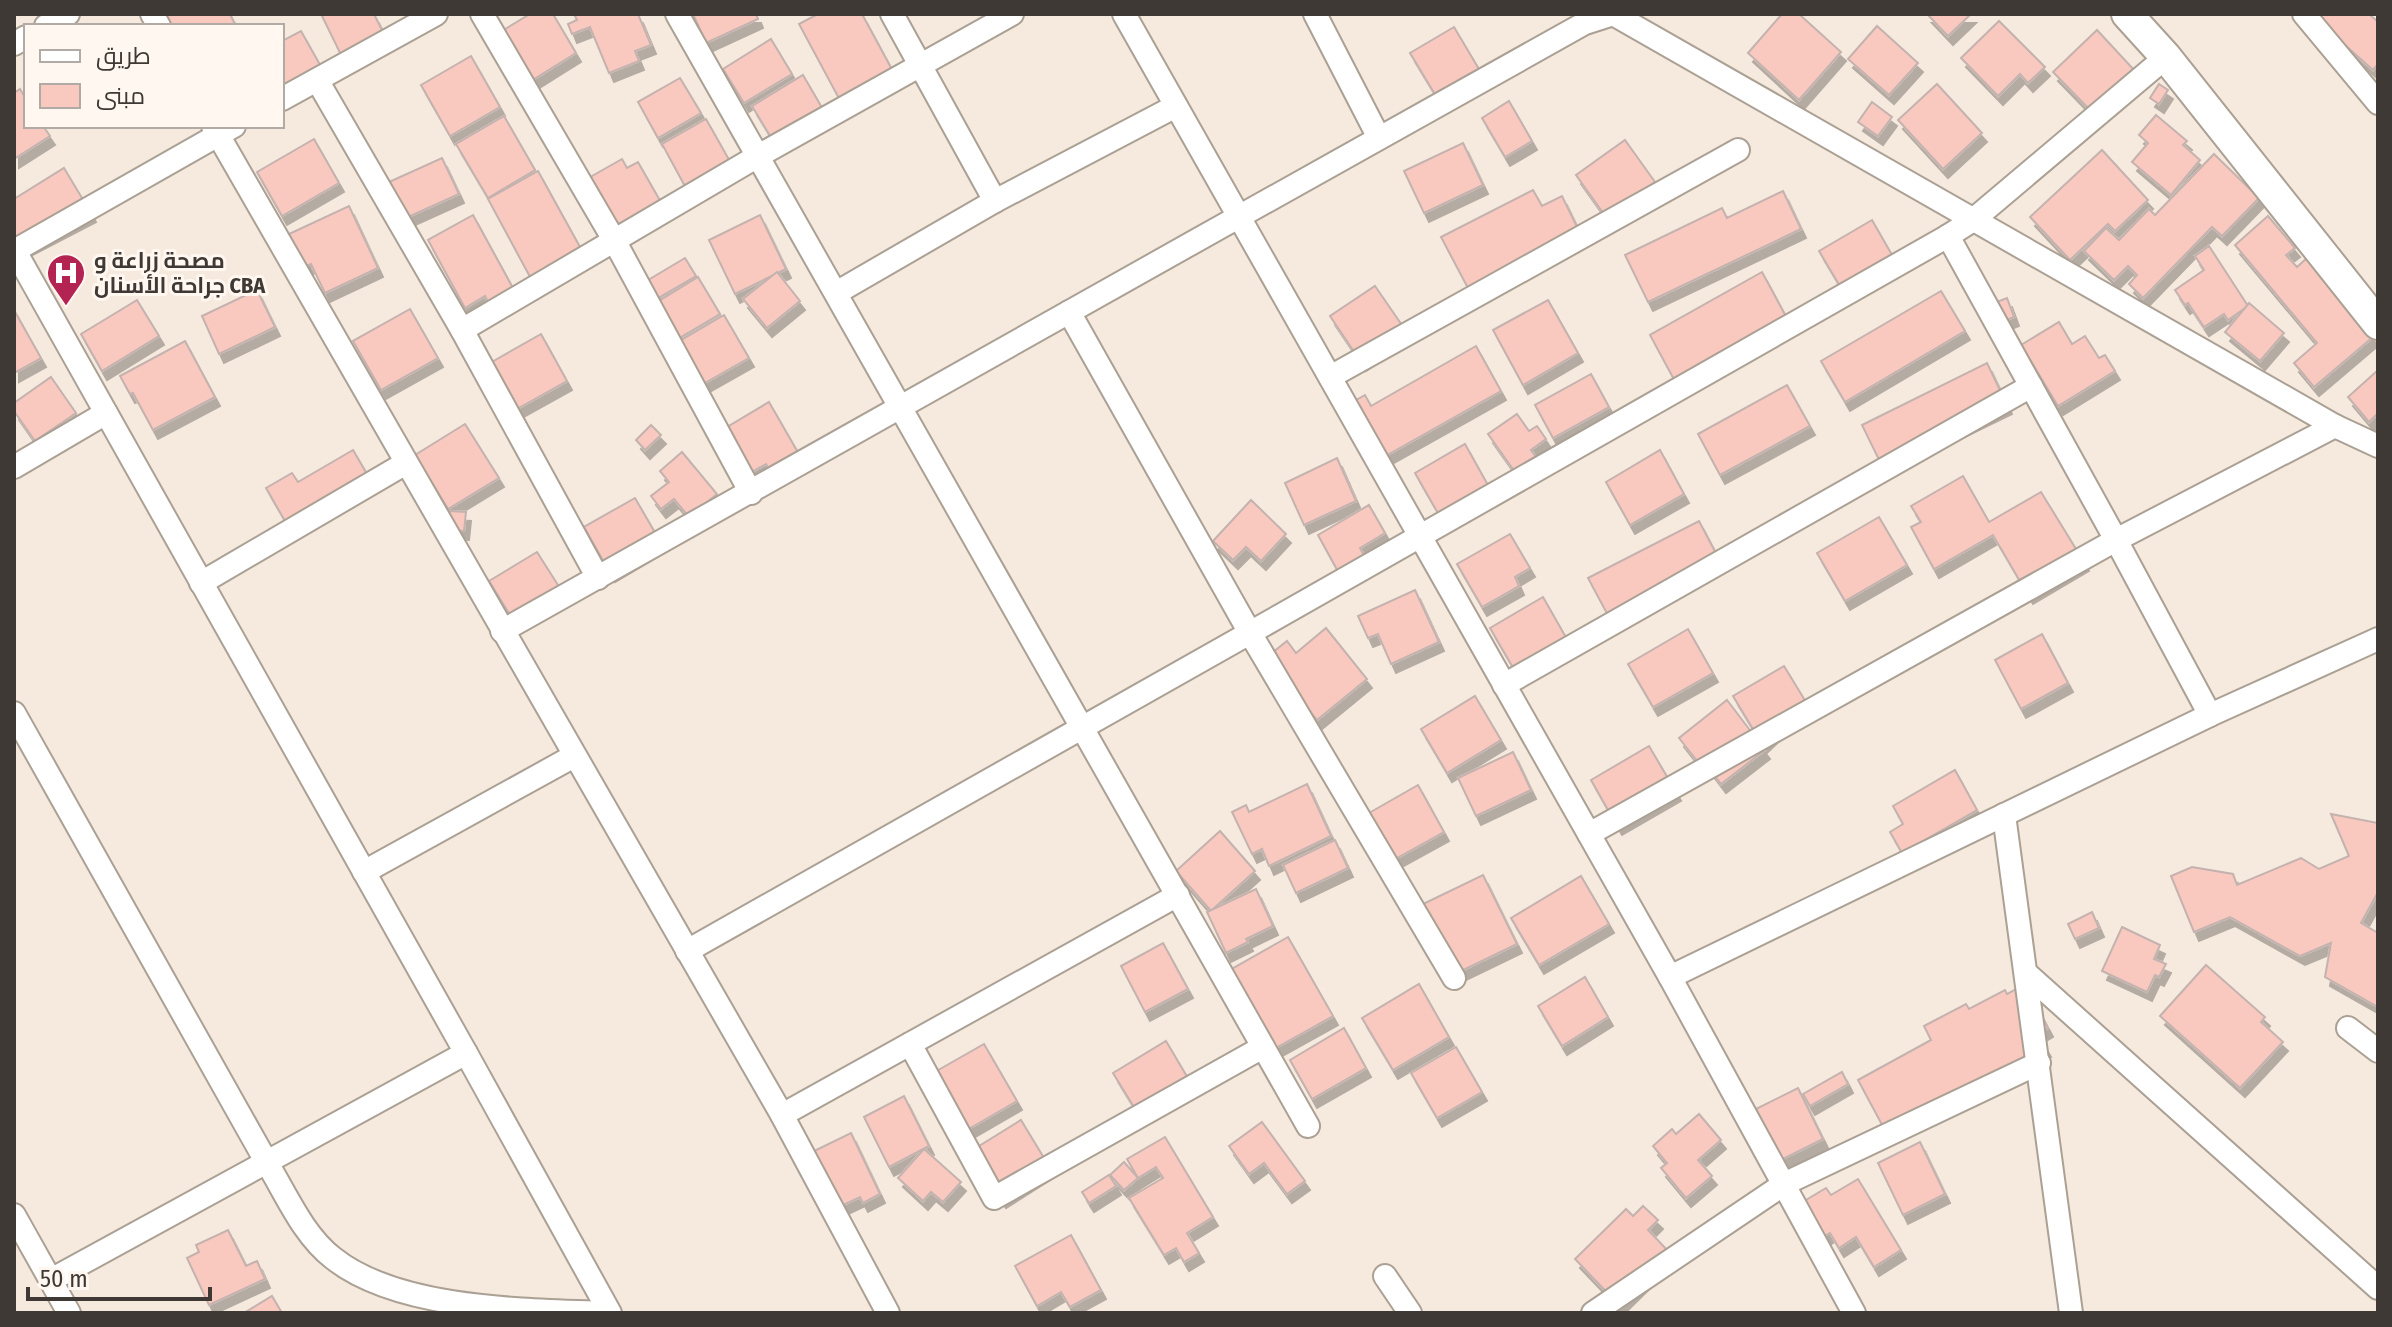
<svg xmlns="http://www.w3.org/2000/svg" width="2392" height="1327" font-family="'Fira Sans Condensed',Cairo,sans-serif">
	<defs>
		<filter id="shadow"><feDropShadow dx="5" dy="9" stdDeviation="0" flood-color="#0004"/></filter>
	</defs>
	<rect width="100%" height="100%" fill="#f6e9dd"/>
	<g fill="#f9c9bf" stroke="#c4b2af" stroke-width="2" filter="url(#shadow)">
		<path d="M165,14H230L236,26H171Z"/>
		<path d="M326,14H374L386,38L343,59L322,16Z"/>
		<path d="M530,14H553L576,53L531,81L502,31Z"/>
		<path d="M574,14H638L651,45L635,51L639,61L609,73L590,27L572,34L568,24L577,20Z"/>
		<path d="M693,14H756L758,19L706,43Z"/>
		<path d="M818,14H862L895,75L842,104L799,24Z"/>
		<path d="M1782,14H1799L1841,52L1799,100L1748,53Z"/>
		<path d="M1927,14H1971L1948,36Z"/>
		<path d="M2310,14H2369L2378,22V64L2373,70Z"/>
		<path d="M1999,21L2045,67L2028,83L2020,74L1998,96L1961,58Z"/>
		<path d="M1877,26L1918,63L1889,95L1848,59Z"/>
		<path d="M1454,27L1483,76L1439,101L1410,53Z"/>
		<path d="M2097,30L2135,71L2092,112L2053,72Z"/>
		<path d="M301,31L324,72L282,96V41Z"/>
		<path d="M771,39L792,74L744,103L723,69Z"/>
		<path d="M471,56L500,107L450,136L421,85Z"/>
		<path d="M803,75L825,113L775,144L752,106Z"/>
		<path d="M680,78L701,113L658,138L638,102Z"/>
		<path d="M1937,84L1982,133L1943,169L1898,120Z"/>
		<path d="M2159,84L2168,90L2159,104L2150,98Z"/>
		<path d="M20,89L26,99V126H43L50,136L14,159V93Z"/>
		<path d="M1509,101L1532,141L1505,157L1482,118Z"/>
		<path d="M1872,102L1892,117L1878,136L1858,122Z"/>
		<path d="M2156,115L2187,141L2183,145L2200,160L2171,195L2132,162L2148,143L2139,135Z"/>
		<path d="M504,116L535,170L488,198L456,144Z"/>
		<path d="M706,119L732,165L687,190L662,144Z"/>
		<path d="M314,139L339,183L282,216L257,172Z"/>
		<path d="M1625,140L1655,182L1606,217L1576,175Z"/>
		<path d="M1463,143L1483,185L1424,213L1404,171Z"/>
		<path d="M2102,150L2148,200L2115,231L2108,224L2070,260L2030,217Z"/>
		<path d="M2214,154L2259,198L2222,236L2212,227L2143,298L2129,284L2137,275L2128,266L2114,280L2084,251L2106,228L2119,240L2149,209L2155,215Z"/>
		<path d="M442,158L459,194L406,218L389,182Z"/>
		<path d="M622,159L627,168L638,162L663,206L616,234L585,180Z"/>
		<path d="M64,168L91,213L14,253V199Z"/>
		<path d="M538,171L586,258L535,286L488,199Z"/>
		<path d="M1533,190L1542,206L1562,196L1580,233L1469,290L1441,237Z"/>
		<path d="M1783,191L1801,229L1648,302L1625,255L1722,208L1727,218Z"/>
		<path d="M349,206L378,268L325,293L311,264L304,267L289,234Z"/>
		<path d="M473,215L514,290L489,304L485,296L465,308L428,240Z"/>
		<path d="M760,215L786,269L735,294L709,240Z"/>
		<path d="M2268,216L2295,248L2286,255L2297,267L2307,258L2373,337L2314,387L2294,363L2317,343L2235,245Z"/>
		<path d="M1872,220L1896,262L1844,293L1819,251Z"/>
		<path d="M2209,246L2248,306L2228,320L2224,314L2204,327L2188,303L2185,305L2175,290L2204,270L2195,256Z"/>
		<path d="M685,258L696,276L653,301L643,283Z"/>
		<path d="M777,272L800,301L767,328L743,299Z"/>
		<path d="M1762,272L1789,322L1677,385L1650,335Z"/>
		<path d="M698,277L720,314L676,340L654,304Z"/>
		<path d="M1375,286L1406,331L1361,362L1330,316Z"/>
		<path d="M257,290L275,327L219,354L202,316Z"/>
		<path d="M1941,291L1965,331L1845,402L1821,361Z"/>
		<path d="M2007,298L2014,317L2002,322L1994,303Z"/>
		<path d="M137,300L159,336L102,371L81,334Z"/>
		<path d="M1548,300L1578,353L1523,385L1493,330Z"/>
		<path d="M2249,303L2284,333L2260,361L2225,332Z"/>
		<path d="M410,309L438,358L381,390L353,341Z"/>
		<path d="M14,310L41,358L14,373Z"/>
		<path d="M724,315L749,358L703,384L678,342Z"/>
		<path d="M2059,322L2072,344L2085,336L2099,358L2105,355L2115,371L2058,406L2021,345Z"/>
		<path d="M541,334L567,381L517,409L490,363Z"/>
		<path d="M185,341L215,397L153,430L133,393L130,394L120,376Z"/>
		<path d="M1476,346L1501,391L1382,458L1351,403L1365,395L1371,406Z"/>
		<path d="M1987,363L2007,405L1882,466L1862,425Z"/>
		<path d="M2378,370V413L2369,422L2348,397Z"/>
		<path d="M1591,374L1609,407L1553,438L1535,405Z"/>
		<path d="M51,377L76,413L35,441L14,411V403Z"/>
		<path d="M1787,385L1810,426L1720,475L1698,434Z"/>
		<path d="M769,402L800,456L771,473L766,464L748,474L722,430Z"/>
		<path d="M1517,414L1529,431L1537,426L1546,439L1531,450L1536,457L1515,472L1488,434Z"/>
		<path d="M465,424L499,478L448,509L415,455Z"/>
		<path d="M651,425L661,435L645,450L636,440Z"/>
		<path d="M1465,444L1489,487L1439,515L1415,473Z"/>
		<path d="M353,450L367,474L285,521L266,488L292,473L298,482Z"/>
		<path d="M1660,450L1684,494L1630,525L1606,482Z"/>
		<path d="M682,452L717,494L689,517L674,499L661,509L651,496L669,482L660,471Z"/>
		<path d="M1337,458L1356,501L1304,525L1285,483Z"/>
		<path d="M1963,476L1989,522L2041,492L2084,562L2028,595L1993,535L1934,569L1911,527L1921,522L1911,506Z"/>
		<path d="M635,498L661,543L610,573L584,527Z"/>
		<path d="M1251,500L1286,534L1261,561L1246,547L1233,560L1213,541Z"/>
		<path d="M1369,505L1385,533L1360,548L1366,559L1340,575L1318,535Z"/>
		<path d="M449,511L466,512L464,531L447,530Z"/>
		<path d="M1879,517L1907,565L1845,601L1817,553Z"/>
		<path d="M1699,521L1720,561L1610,619L1588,578Z"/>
		<path d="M1510,534L1530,568L1515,577L1519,586L1482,607L1457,564Z"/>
		<path d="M537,552L563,593L515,623L489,581Z"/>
		<path d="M1415,590L1439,642L1391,664L1378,634L1368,638L1358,616Z"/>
		<path d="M1543,597L1568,641L1515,671L1490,628Z"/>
		<path d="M1326,628L1367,679L1317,720L1267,657L1287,641L1296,653Z"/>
		<path d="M1688,629L1713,673L1653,707L1628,664Z"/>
		<path d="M2042,634L2068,683L2021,709L1995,660Z"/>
		<path d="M1784,666L1806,702L1762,744L1733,696Z"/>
		<path d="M1475,696L1501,740L1447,773L1421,729Z"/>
		<path d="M1727,700L1765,750L1721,784L1702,759L1698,762L1679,738Z"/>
		<path d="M1649,746L1676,792L1617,826L1591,780Z"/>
		<path d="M1513,752L1531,790L1476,816L1458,778Z"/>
		<path d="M1955,770L1977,810L1902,853L1890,832L1903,824L1893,806Z"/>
		<path d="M1307,784L1331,836L1269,866L1262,849L1252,854L1232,812L1246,805L1249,812Z"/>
		<path d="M1418,785L1444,832L1388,863L1362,817Z"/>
		<path d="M2331,814L2378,823V892L2361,923L2378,933V1007L2325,977L2331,943L2300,956L2230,917L2194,932L2171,876L2192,867L2233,874L2237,885L2301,858L2319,869L2349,856Z"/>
		<path d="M1220,831L1255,871L1211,911L1176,871Z"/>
		<path d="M1335,840L1348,868L1296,893L1283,865Z"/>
		<path d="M1483,875L1517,944L1453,975L1419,906Z"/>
		<path d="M1581,876L1609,924L1539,965L1511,918Z"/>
		<path d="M1256,889L1273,926L1246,939L1248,942L1226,953L1207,912Z"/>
		<path d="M2092,912L2099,928L2075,939L2068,924Z"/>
		<path d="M2122,927L2160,945L2154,959L2166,964L2159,977L2155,975L2147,992L2102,971Z"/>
		<path d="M1288,937L1333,1016L1274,1049L1230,970Z"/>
		<path d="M1163,943L1188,989L1145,1012L1121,966Z"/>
		<path d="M2206,965L2265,1017L2261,1022L2283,1042L2240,1088L2160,1016Z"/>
		<path d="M1585,977L1608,1017L1562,1046L1538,1006Z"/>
		<path d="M1419,984L1449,1037L1393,1070L1362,1018Z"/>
		<path d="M2025,984L2048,1028L2038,1034L2046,1048L1887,1134L1858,1080L1931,1040L1924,1026L1966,1004L1969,1009L2005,990L2007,994Z"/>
		<path d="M1344,1028L1366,1068L1312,1099L1290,1060Z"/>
		<path d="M1166,1041L1189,1080L1137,1112L1113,1073Z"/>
		<path d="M984,1044L1017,1101L967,1130L933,1073Z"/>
		<path d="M1456,1047L1482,1092L1437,1118L1411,1073Z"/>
		<path d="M1842,1072L1848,1084L1810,1106L1803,1094Z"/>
		<path d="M1798,1088L1823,1139L1781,1160L1756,1109Z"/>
		<path d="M904,1096L929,1146L889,1167L864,1117Z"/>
		<path d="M1699,1114L1721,1140L1698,1160L1712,1176L1686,1198L1661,1168L1667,1163L1653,1146L1672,1129L1676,1134Z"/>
		<path d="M1021,1120L1050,1168L1001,1199L971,1151Z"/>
		<path d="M1262,1122L1305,1181L1287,1194L1264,1163L1249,1174L1229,1146Z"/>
		<path d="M851,1133L880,1194L863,1203L860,1197L835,1209L808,1154Z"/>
		<path d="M1165,1137L1213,1217L1187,1233L1199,1253L1184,1262L1176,1248L1164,1255L1129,1198L1163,1178L1156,1167L1138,1178L1127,1159Z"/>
		<path d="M1920,1142L1945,1194L1903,1215L1878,1163Z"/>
		<path d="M924,1149L961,1182L943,1202L931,1192L923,1201L898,1178Z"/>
		<path d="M1124,1162L1138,1178L1124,1190L1110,1175Z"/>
		<path d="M1109,1175L1116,1186L1089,1203L1082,1192Z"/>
		<path d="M1858,1179L1901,1250L1874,1267L1856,1237L1839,1248L1830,1233L1821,1238L1801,1203L1826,1188L1831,1195Z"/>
		<path d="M1643,1206L1658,1220L1648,1230L1671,1254L1619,1305L1575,1259L1626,1209L1633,1216Z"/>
		<path d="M228,1230L246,1266L257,1261L265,1279L209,1305L187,1258L199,1252L196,1245Z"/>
		<path d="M1071,1235L1101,1290L1070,1307L1061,1292L1037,1306L1015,1266Z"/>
		<path d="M272,1296L282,1313H244Z"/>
	</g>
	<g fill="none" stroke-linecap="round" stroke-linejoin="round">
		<g stroke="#aba094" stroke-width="26">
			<g id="street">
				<path d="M152,14L159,26"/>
				<path d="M482,14L614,240L751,493"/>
				<path d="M677,14L1308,1126"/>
				<path d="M892,14L995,201"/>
				<path d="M1124,14L1670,977L2210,715L2378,639"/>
				<path d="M1315,14L1379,138"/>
				<path d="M1613,14L2335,426L2378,446"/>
				<path d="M2304,14L2378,103"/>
				<path d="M46,26L68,14"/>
				<path d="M14,44L26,37"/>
				<path d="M317,80L462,330L598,578"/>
				<path d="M282,99L436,14"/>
				<path d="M213,126L782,1115L888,1313"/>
				<path d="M1948,236L2116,540L2210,715"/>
				<path d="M14,251L234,126"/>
				<path d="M15,251L466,1053L610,1313"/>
				<path d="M836,293L995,201L1176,106"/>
				<path d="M1069,312L1250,633L1454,978"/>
				<path d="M462,330L758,156L1012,14"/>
				<path d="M1330,377L1738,150"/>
				<path d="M14,467L106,413"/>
				<path d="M201,583L406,463"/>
				<path d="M502,631C864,429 1223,224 1585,23L1613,14"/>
				<path d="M1504,685L2031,386"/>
				<path d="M14,713L267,1163C286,1194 303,1235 333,1258C398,1310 526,1310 606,1313"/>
				<path d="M2004,815L2071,1313"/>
				<path d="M1589,834L2116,540L2335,426"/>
				<path d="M364,872L574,756"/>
				<path d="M687,951C1109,715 1527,474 1948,236L1973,220L2166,57"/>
				<path d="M2027,974L2378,1288"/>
				<path d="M1670,977L1854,1313"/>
				<path d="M2348,1028L2378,1051"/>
				<path d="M910,1044L994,1198L1263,1047"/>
				<path d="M782,1115L1178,895"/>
				<path d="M14,1215L69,1313"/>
				<path d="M1385,1276L1410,1313"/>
				<path d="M51,1280L466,1053"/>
				<path d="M1593,1313L1784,1184L2039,1063"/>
			</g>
		</g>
		<g stroke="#aba094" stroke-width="34">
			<path id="secondary" d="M2127,14L2166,57L2378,324"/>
		</g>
		<use href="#street" stroke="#fff" stroke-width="22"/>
		<use href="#secondary" stroke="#fff" stroke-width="30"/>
	</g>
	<defs>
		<g id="hospital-pin" transform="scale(2)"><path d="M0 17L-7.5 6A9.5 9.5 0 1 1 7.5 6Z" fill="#b42452" stroke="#fff7f0"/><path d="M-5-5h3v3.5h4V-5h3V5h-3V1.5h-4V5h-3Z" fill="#fff"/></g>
	</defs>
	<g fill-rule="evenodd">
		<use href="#hospital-pin" x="66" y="273"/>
	</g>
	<g text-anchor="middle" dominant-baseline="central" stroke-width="6" stroke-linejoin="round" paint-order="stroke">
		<g font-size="22" font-weight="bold" fill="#3e3934" stroke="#fff7f0" text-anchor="start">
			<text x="94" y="260">مصحة زراعة و<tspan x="94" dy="25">جراحة الأسنان CBA</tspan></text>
		</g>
	</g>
	<rect width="2392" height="1327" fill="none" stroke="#3e3934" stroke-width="32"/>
	<rect x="24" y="24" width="260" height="104" fill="#fff7f0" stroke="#b2aba5" stroke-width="2"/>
	<rect x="40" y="50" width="40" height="12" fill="#ffffff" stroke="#b2aba5" stroke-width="2"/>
	<text x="96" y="64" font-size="24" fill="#3e3934">طريق</text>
	<rect x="40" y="84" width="40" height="24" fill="#f9c9bf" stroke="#b2aba5" stroke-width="2"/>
	<text x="96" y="104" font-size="24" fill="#3e3934">مبنى</text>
	<path d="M28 1287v12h182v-12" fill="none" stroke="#3e3934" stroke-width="4"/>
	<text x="40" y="1287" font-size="24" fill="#3e3934" stroke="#fff7f0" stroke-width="6" paint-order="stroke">50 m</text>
</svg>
